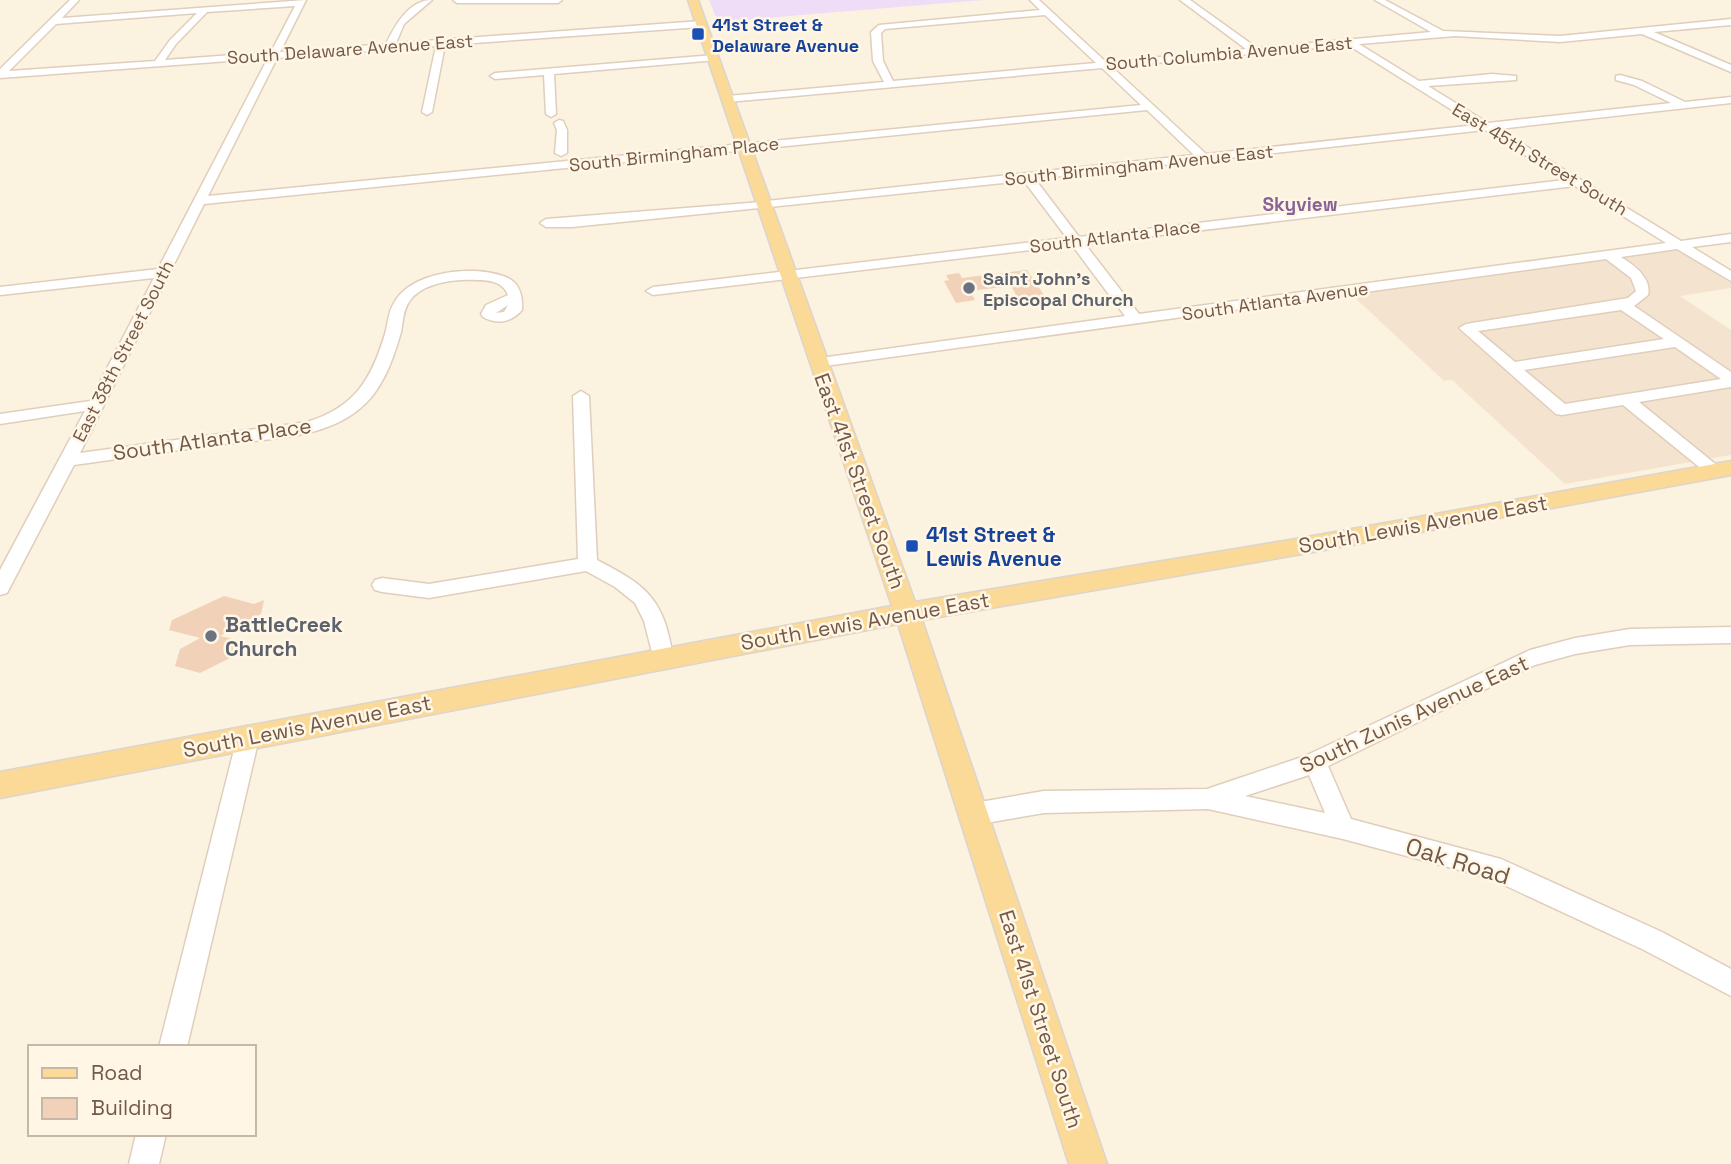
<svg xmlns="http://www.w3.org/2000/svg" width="1731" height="1164" font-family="'Space Grotesk',sans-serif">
	<rect width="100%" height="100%" fill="#fcf2e0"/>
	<path fill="#f4e4cf" d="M1679,250L1731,283V288L1680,296L1731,330V455L1565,484L1452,380L1444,381L1351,294Z"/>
	<path fill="#efddf8" d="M709,0H984L718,22Z"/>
	<g fill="#f1d1b8">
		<path d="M1027,270L1048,301L1022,305L1011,286L970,291L975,300L956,303L944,281L949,280L946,275L959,273L962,278Z"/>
		<path d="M224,596L254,604L264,600L261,614L220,636L238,640L232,657L200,673L175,666L180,649L200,638L169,630L172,620Z"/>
	</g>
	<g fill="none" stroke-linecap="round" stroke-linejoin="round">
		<g stroke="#e0cebc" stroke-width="3">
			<g id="minor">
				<path d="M70,0H79L62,18L306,0L280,52L386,44C395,25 409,0 432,0L404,24L396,43L701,21L705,24L701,27L445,45L432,112L427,115L422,112L436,46L277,58L208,196L1141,105L1102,68L728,102L723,99L728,96L884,82L873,61L871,32L879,25L1040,10L1030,0H1039L1106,62L1246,49L1180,0H1190L1257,48L1431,32L1375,0H1385L1443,31L1560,36L1731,19V25L1654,32L1731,65V72L1642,34L1560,42L1455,36L1359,44L1419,81L1492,74L1516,76V80L1428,86L1488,123L1671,103L1634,85L1616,80V76L1620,75L1642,81L1685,102L1731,97V103L1498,129L1681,241L1731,234V242L1692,247L1731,271V281L1677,249L1621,257C1634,265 1652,278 1648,295L1634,306L1731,372V387L1639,402L1724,471L1721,475H1709L1623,405L1562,415L1556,414L1459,328L1466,324L1628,298L1636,291L1631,278L1606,259L818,367L810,362L813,359L1125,316L1072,245L653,295L646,291L653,287L1067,238L1024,181L572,227H546L540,223L546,219L749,203L1194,155L1147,110L204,204L80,453L307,422C355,407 371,380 385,334C388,324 388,312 394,303C411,271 472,265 503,276C519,281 523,294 522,310C512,322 497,325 483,317L481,314L486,305L508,295C503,282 490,280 477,280C456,279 422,282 409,302C403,310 403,322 401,332C393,360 382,392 358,410C321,440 262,439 216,445C169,452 121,458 74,465L7,593L0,595V570L85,411L0,424V414L90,401L154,278L0,295V287L158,269L268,58L0,78V69ZM295,6L271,52L165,60L176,44L207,12ZM197,13L170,40L155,61L9,71L56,24ZM1045,15L1096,63L893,81L883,61L881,33L885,29ZM1348,45L1476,125L1206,154L1112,67ZM1485,130L1565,180L1079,237L1035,179ZM1575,186L1666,243L1139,314L1085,244ZM508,305L504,312L496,313ZM1621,310L1664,339L1515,362L1478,331ZM1675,347L1721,379L1565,404L1524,370Z"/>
				<path d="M453,0H562L558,3H457Z"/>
				<path d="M714,55L717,56V60L554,74L556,114L551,117L546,114L544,75L495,79L490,76L495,73Z"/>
				<path d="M559,120L563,121L567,130V153L561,156L555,153L557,130L554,123Z"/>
				<path d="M581,391L589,396L597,560C635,580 659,592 669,637C671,646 674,656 669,664L662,666L655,664L644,621L635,603L615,587L586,571L429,598L382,592L375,590L372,585L375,580L382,578L429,584L578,559L573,396Z"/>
				<path d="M1731,627V643L1630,645L1575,654L1535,665L1328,766L1351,819L1501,859L1662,932L1731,969V996L1644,950L1489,878L1343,839L1208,809L1044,813L974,825L966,822L962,814L966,806L974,803L1044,791L1207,789L1305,756L1530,650L1575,638L1630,629ZM1309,775L1325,813L1245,796Z"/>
				<path d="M248,729L256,731L259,738L187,1047H159L237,738L240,731Z"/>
				<path d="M136,1134H166L159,1164H129Z"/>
			</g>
		</g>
		<g stroke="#dbd4cf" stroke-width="3">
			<path id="major" d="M688,0H698L915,602L1302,538L1731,461V475L1302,554L922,620L1107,1164H1069L898,624L0,798V772L892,606Z"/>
		</g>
		<use href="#minor" fill="#fff" fill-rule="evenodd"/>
		<use href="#major" fill="#fbda98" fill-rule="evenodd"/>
	</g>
	<g fill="#1a4fb4" stroke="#fff6e6" stroke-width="2.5">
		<rect x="691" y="27" width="14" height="14" rx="3.5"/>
		<rect x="905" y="539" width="14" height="14" rx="3.5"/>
	</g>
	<g fill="#6b7280" stroke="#fff6e6" stroke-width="2.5">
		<circle cx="969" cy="288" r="7"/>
		<circle cx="211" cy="636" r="7"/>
	</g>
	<g text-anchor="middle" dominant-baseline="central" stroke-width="5" stroke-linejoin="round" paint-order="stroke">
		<g font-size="18" font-weight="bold" fill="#164399" stroke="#fff6e6" text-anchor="start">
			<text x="712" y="24">41st Street &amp;<tspan x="712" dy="21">Delaware Avenue</tspan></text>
		</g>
		<g font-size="18" fill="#735948" stroke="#fff6e6">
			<text transform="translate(350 49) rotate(-4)">South Delaware Avenue East</text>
			<text transform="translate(1229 53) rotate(-5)">South Columbia Avenue East</text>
			<text transform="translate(674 154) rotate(-6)">South Birmingham Place</text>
			<text transform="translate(1540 159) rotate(31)">East 45th Street South</text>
			<text transform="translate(1139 165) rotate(-6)">South Birmingham Avenue East</text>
			<text transform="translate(1115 236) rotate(-7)">South Atlanta Place</text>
			<text transform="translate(1275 301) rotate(-8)">South Atlanta Avenue</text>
			<text transform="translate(123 351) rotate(-63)">East 38th Street South</text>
		</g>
		<g font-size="18" font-weight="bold" fill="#5b616d" stroke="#fff6e6" text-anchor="start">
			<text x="983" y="278">Saint John's<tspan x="983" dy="21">Episcopal Church</tspan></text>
		</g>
		<g font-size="19" font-weight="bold" fill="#876396" stroke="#fff6e6">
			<text x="1300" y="204">Skyview</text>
		</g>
		<g font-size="21" fill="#735948" stroke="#fff6e6">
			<text transform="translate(212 439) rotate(-8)">South Atlanta Place</text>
			<text transform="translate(860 481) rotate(70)">East 41st Street South</text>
			<text transform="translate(1423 524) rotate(-10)">South Lewis Avenue East</text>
			<text transform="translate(865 621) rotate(-10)">South Lewis Avenue East</text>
			<text transform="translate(1414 714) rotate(-25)">South Zunis Avenue East</text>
			<text transform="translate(307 726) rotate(-11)">South Lewis Avenue East</text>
			<text transform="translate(1041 1019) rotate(72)">East 41st Street South</text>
		</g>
		<g font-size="21" font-weight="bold" fill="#164399" stroke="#fff6e6" text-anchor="start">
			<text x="926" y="534">41st Street &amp;<tspan x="926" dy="24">Lewis Avenue</tspan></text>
		</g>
		<g font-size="21" font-weight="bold" fill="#5b616d" stroke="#fff6e6" text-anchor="start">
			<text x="225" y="624">BattleCreek<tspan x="225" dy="24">Church</tspan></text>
		</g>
		<g font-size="24" fill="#735948" stroke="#fff6e6">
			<text transform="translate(1458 861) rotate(17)">Oak Road</text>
		</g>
	</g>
	<rect x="28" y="1045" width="228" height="91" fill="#fff6e6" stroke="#c7b7a7" stroke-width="2"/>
	<rect x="42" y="1068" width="35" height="10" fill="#fbda98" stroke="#c7b7a7" stroke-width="2"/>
	<text x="91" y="1080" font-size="21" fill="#735948">Road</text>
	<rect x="42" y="1098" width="35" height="21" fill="#f1d1b8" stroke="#c7b7a7" stroke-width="2"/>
	<text x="91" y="1115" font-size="21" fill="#735948">Building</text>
</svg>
